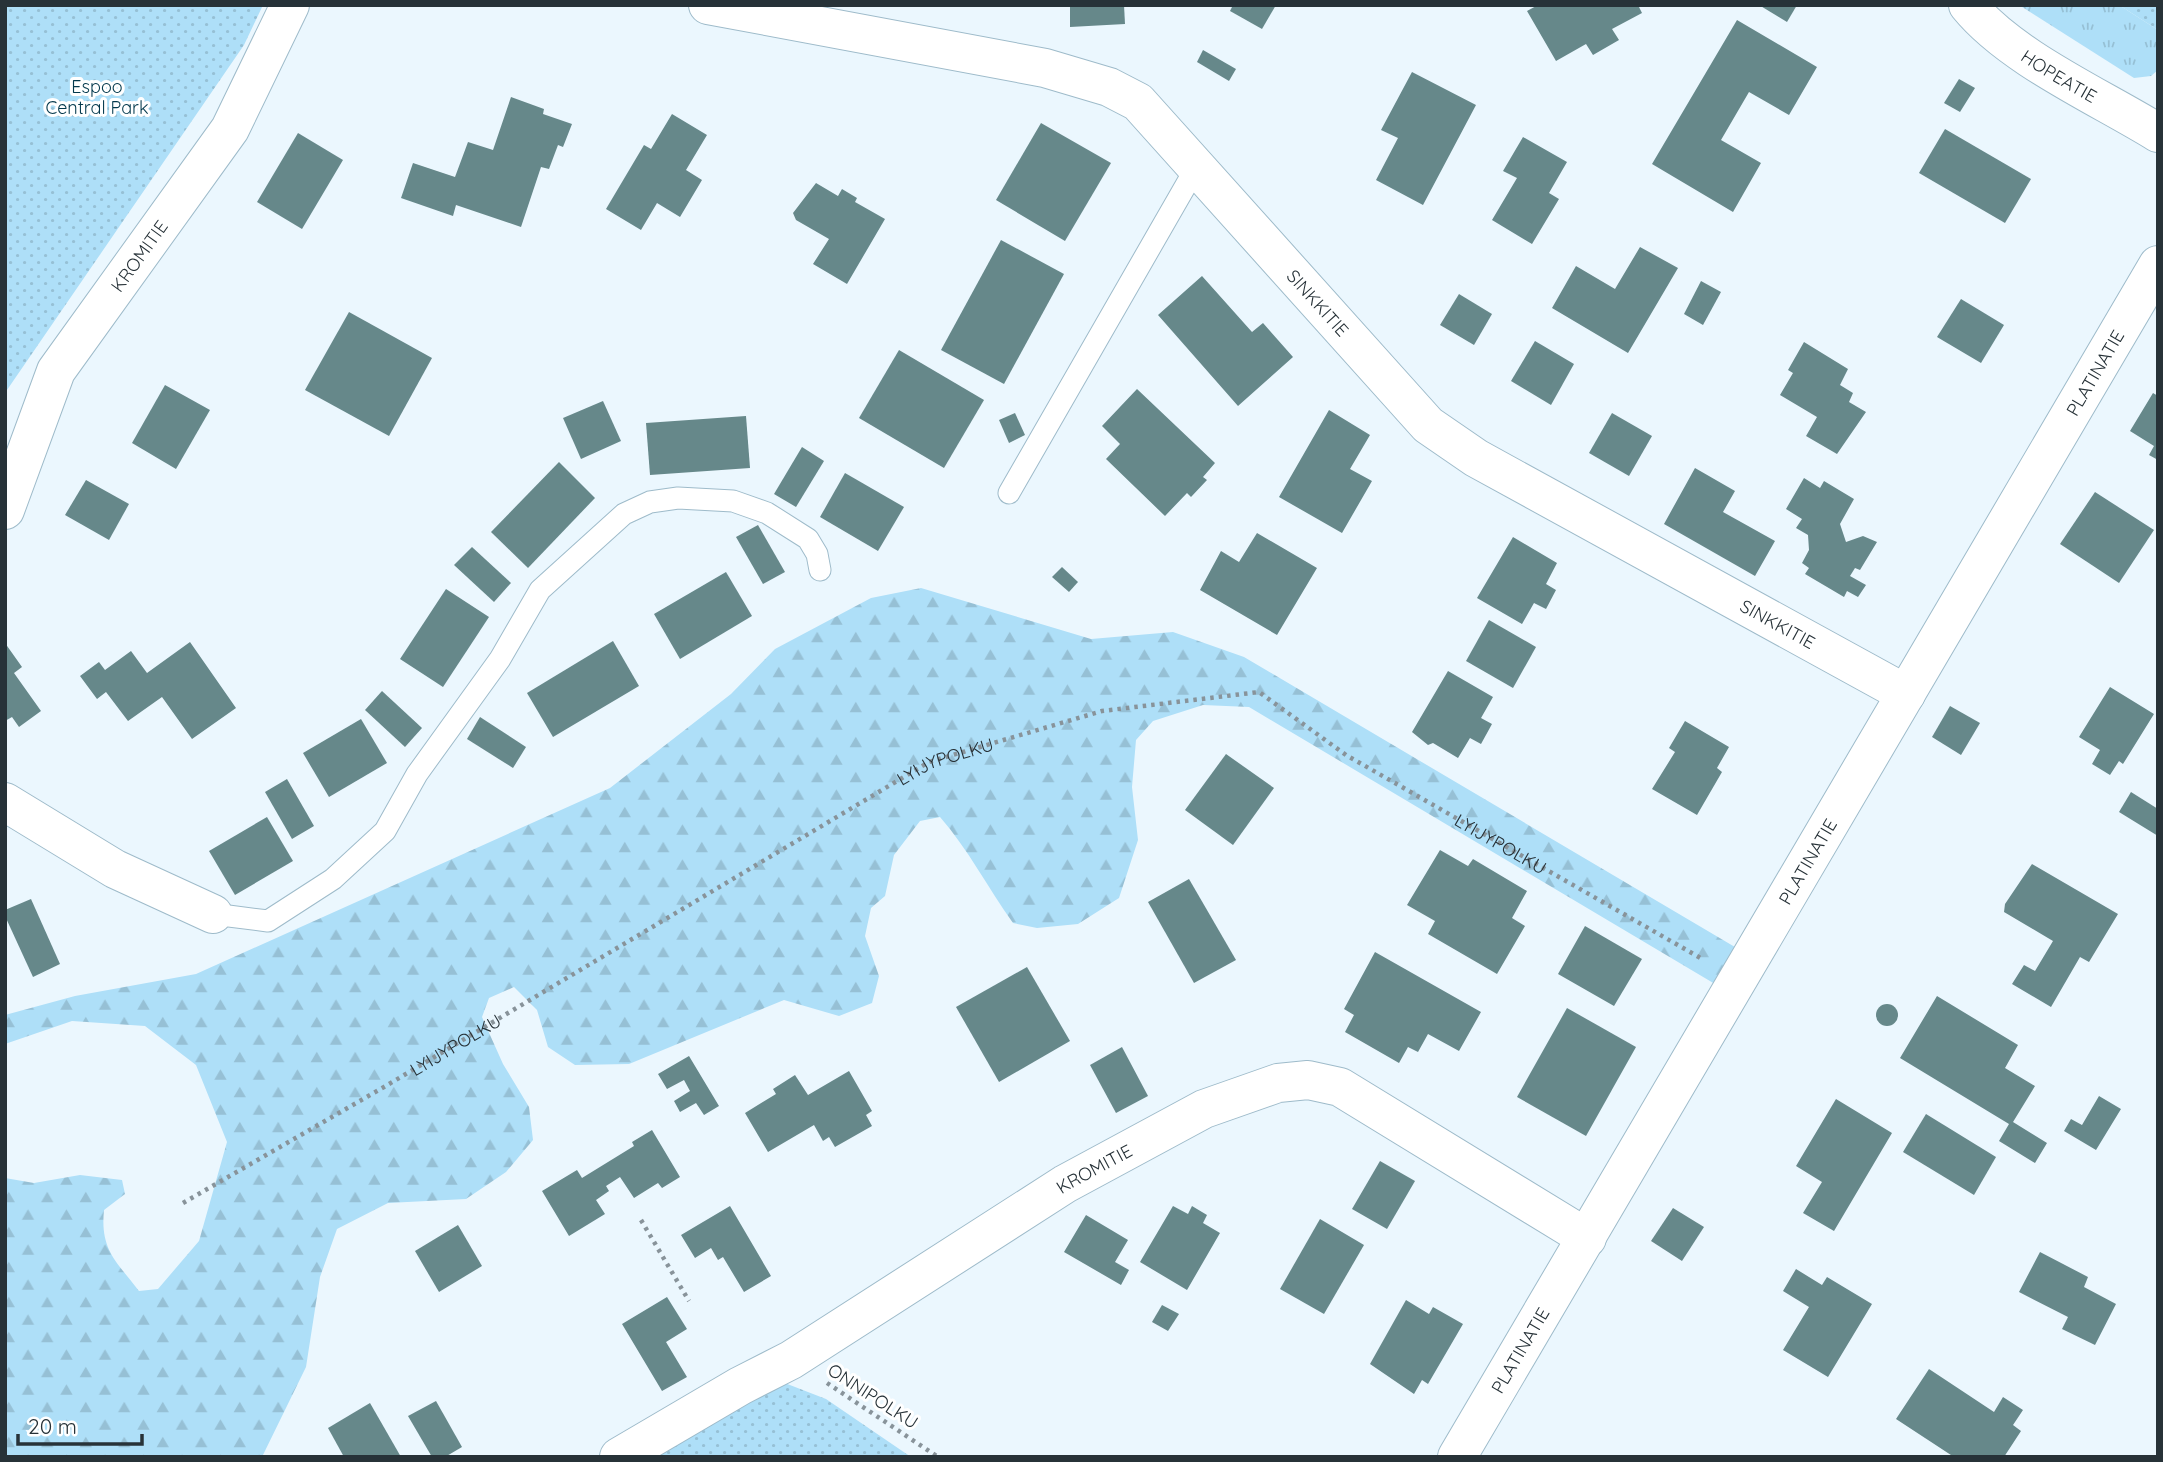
<svg xmlns="http://www.w3.org/2000/svg" width="2163" height="1462" font-family="Quicksand,sans-serif">
	<defs>
		<pattern id="grass-tufts" width="24" height="20" patternUnits="userSpaceOnUse" patternTransform="scale(1.75)"><rect width="24" height="20" fill="#aedff8"/><path d="M3 7l-1-3M5 7V3M7 7l1-3M15 17l-1-3M17 17v-4M19 17l1-3" fill="none" stroke="#96c0d5"/></pattern>
		<pattern id="forest-firs" width="22" height="20" patternUnits="userSpaceOnUse" patternTransform="scale(1.75)"><rect width="22" height="20" fill="#aedff8"/><path d="M5 1l3.5 6h-7zM16 11l3.5 6h-7z" fill="#96c0d5"/></pattern>
		<pattern id="park-dots" width="8" height="8" patternUnits="userSpaceOnUse" patternTransform="scale(1.75)"><rect width="8" height="8" fill="#aedff8"/><path d="M2 2h.1M6 6h.1" fill="none" stroke="#96c0d5" stroke-width="1.8" stroke-linecap="round"/></pattern>
	</defs>
	<rect width="100%" height="100%" fill="#ebf7fe"/>
	<path fill="url(#grass-tufts)" d="M2019,5H2119L2158,30V70L2151,76L2134,78Z"/>
	<path fill="url(#forest-firs)" d="M921,588L1091,639L1173,632L1244,657L1740,950L1720,987L1249,707L1203,705L1153,721L1136,740L1132,787L1138,840L1119,898L1078,924L1037,928L1013,923C988,888 968,849 940,817L920,821L894,855L885,896L871,908L865,936L879,976L872,1003L839,1016L784,1000L629,1064L575,1065L548,1047L537,1010L514,987L489,998L482,1017L503,1064L529,1107L533,1140L506,1172L466,1199L388,1203L337,1229L320,1277L306,1367L262,1457H5V1178L34,1183L80,1175L122,1180L125,1194L104,1210C100,1250 116,1261 139,1291L158,1289L199,1241L227,1142L196,1065L145,1026L72,1021L5,1044V1015L75,996L196,974L610,788L731,694L775,649L871,598Z"/>
	<g fill="url(#park-dots)">
		<path d="M5,5H263L244,45L7,390L5,398Z"/>
		<path d="M2119,5H2158V30Z"/>
		<path d="M777,1380L826,1399L911,1457H653Z"/>
	</g>
	<g fill="#66888a">
		<path d="M1070,5H1124L1125,24L1070,27Z"/>
		<path d="M1233,5H1276L1262,29L1230,11Z"/>
		<path d="M1538,5H1638L1642,13L1612,29L1619,40L1593,55L1586,44L1556,61L1527,11Z"/>
		<path d="M1759,5H1797L1787,22Z"/>
		<path d="M1737,20L1817,67L1789,115L1749,92L1721,140L1761,163L1733,212L1652,164Z"/>
		<path d="M1203,50L1236,69L1229,81L1197,62Z"/>
		<path d="M1412,72L1476,105L1423,205L1376,180L1398,138L1381,130Z"/>
		<path d="M1959,79L1975,88L1960,112L1944,103Z"/>
		<path d="M511,97L544,109L543,114L572,124L563,147L558,145L549,169L541,167L521,227L456,205L453,216L401,198L413,163L455,177L468,142L493,150Z"/>
		<path d="M672,114L707,135L686,170L702,180L680,217L657,203L641,230L606,209L644,145L651,149Z"/>
		<path d="M1041,123L1111,163L1065,241L996,200Z"/>
		<path d="M1945,129L2031,179L2005,223L1919,173Z"/>
		<path d="M298,133L343,160L302,229L257,202Z"/>
		<path d="M1523,137L1567,162L1549,193L1559,199L1532,244L1492,220L1517,178L1503,171Z"/>
		<path d="M816,183L838,196L842,189L857,198L855,202L885,219L847,284L813,264L829,239L796,220L793,213Z"/>
		<path d="M1001,240L1064,274L1004,384L941,350Z"/>
		<path d="M1640,247L1678,268L1628,353L1552,308L1576,266L1615,289Z"/>
		<path d="M1202,276L1252,332L1263,323L1293,357L1238,406L1158,315Z"/>
		<path d="M1701,281L1721,292L1703,325L1684,314Z"/>
		<path d="M1459,294L1492,314L1474,345L1440,325Z"/>
		<path d="M1961,299L2004,325L1981,363L1937,337Z"/>
		<path d="M349,312L432,358L389,436L305,390Z"/>
		<path d="M1535,341L1574,364L1551,405L1511,381Z"/>
		<path d="M1804,342L1848,369L1840,385L1853,393L1849,402L1866,412L1837,454L1806,436L1817,417L1780,395L1793,373L1788,370Z"/>
		<path d="M899,350L984,400L944,468L859,418Z"/>
		<path d="M165,385L210,410L176,469L132,443Z"/>
		<path d="M1137,389L1215,463L1203,477L1207,480L1191,497L1187,493L1165,516L1106,459L1120,444L1102,426Z"/>
		<path d="M2153,393L2158,396V460L2149,455L2154,446L2130,431Z"/>
		<path d="M603,401L621,441L581,459L563,418Z"/>
		<path d="M1329,410L1370,435L1350,469L1372,481L1342,533L1279,497Z"/>
		<path d="M1015,413L1025,435L1009,443L999,420Z"/>
		<path d="M1612,413L1652,436L1629,476L1589,453Z"/>
		<path d="M746,416L750,468L650,475L646,423Z"/>
		<path d="M802,447L824,461L796,507L774,494Z"/>
		<path d="M559,462L595,498L528,568L491,532Z"/>
		<path d="M1695,468L1735,491L1723,512L1775,541L1755,576L1664,524Z"/>
		<path d="M845,473L904,507L878,551L820,517Z"/>
		<path d="M1804,478L1820,488L1824,481L1854,499L1840,524L1846,542L1863,536L1877,542L1860,570L1855,568L1850,576L1866,585L1858,597L1847,591L1844,597L1805,574L1809,568L1802,563L1809,550L1808,535L1796,528L1802,519L1786,509Z"/>
		<path d="M86,480L129,504L109,540L65,515Z"/>
		<path d="M2095,492L2154,530L2119,583L2060,544Z"/>
		<path d="M758,525L785,572L763,584L736,537Z"/>
		<path d="M1257,533L1317,568L1277,635L1200,590L1221,551L1239,562Z"/>
		<path d="M1513,537L1557,563L1546,584L1556,590L1546,609L1534,603L1522,624L1477,598Z"/>
		<path d="M472,547L511,583L494,602L454,565Z"/>
		<path d="M1062,567L1078,582L1069,592L1052,577Z"/>
		<path d="M726,572L752,616L680,659L654,614Z"/>
		<path d="M446,589L489,617L443,687L400,659Z"/>
		<path d="M1489,620L1536,647L1513,688L1466,661Z"/>
		<path d="M613,641L639,686L553,737L527,693Z"/>
		<path d="M190,642L236,708L192,739L162,697L128,721L106,692L97,699L80,676L99,662L105,670L131,651L147,673Z"/>
		<path d="M5,643L22,667L14,673L41,711L19,727L12,717L5,721Z"/>
		<path d="M1448,671L1493,697L1481,718L1492,724L1481,744L1470,738L1458,758L1433,743L1428,745L1412,732Z"/>
		<path d="M2110,687L2154,714L2123,764L2119,761L2110,775L2092,764L2100,750L2079,737Z"/>
		<path d="M382,691L422,728L405,747L365,710Z"/>
		<path d="M1950,706L1980,723L1961,755L1932,737Z"/>
		<path d="M480,717L526,747L513,768L467,739Z"/>
		<path d="M361,719L387,763L329,797L303,753Z"/>
		<path d="M1685,721L1729,747L1717,768L1722,772L1697,815L1652,789L1675,752L1669,748Z"/>
		<path d="M1226,754L1274,788L1233,845L1185,810Z"/>
		<path d="M287,779L314,826L292,839L265,792Z"/>
		<path d="M2131,792L2158,809V836L2119,812Z"/>
		<path d="M267,817L293,861L235,895L209,851Z"/>
		<path d="M1440,850L1468,866L1473,859L1527,891L1512,918L1525,926L1497,974L1428,934L1435,921L1407,905Z"/>
		<path d="M2032,864L2118,914L2089,962L2080,957L2051,1007L2012,984L2024,965L2035,971L2053,941L2004,912L2005,904Z"/>
		<path d="M1189,879L1236,960L1194,983L1148,902Z"/>
		<path d="M31,899L60,964L33,977L5,916V910Z"/>
		<path d="M1585,926L1642,959L1614,1006L1558,974Z"/>
		<path d="M1375,952L1481,1012L1459,1051L1428,1034L1418,1052L1408,1047L1399,1063L1345,1032L1354,1015L1344,1009Z"/>
		<path d="M1027,967L1070,1041L999,1082L956,1007Z"/>
		<path d="M1937,996L2018,1045L2005,1068L2035,1086L2013,1122L2047,1143L2035,1163L1999,1141L2009,1124L1900,1058Z"/>
		<circle cx="1887" cy="1015" r="11"/>
		<path d="M1567,1008L1636,1047L1586,1136L1517,1097Z"/>
		<path d="M1122,1047L1148,1096L1116,1113L1090,1065Z"/>
		<path d="M689,1056L719,1106L704,1115L696,1103L680,1112L674,1101L690,1091L684,1080L667,1089L658,1074Z"/>
		<path d="M849,1071L872,1111L866,1115L872,1126L835,1147L829,1137L823,1141L814,1125L768,1152L745,1113L776,1094L773,1089L795,1075L808,1095Z"/>
		<path d="M2099,1096L2121,1109L2096,1150L2064,1131L2071,1119L2082,1125Z"/>
		<path d="M1836,1099L1892,1133L1834,1231L1803,1213L1822,1182L1796,1166Z"/>
		<path d="M1926,1114L1996,1157L1974,1195L1903,1152Z"/>
		<path d="M652,1130L680,1177L662,1188L658,1183L634,1198L620,1177L606,1186L609,1191L596,1200L605,1214L569,1236L542,1191L577,1170L582,1178L634,1146L632,1142Z"/>
		<path d="M1380,1161L1415,1181L1387,1229L1352,1209Z"/>
		<path d="M730,1206L771,1276L744,1292L723,1257L718,1260L711,1248L695,1258L681,1235Z"/>
		<path d="M1173,1206L1188,1214L1192,1206L1207,1215L1203,1223L1220,1233L1187,1290L1140,1262Z"/>
		<path d="M1673,1208L1704,1227L1682,1261L1651,1241Z"/>
		<path d="M1086,1215L1128,1240L1115,1262L1129,1270L1121,1285L1064,1252Z"/>
		<path d="M1320,1219L1364,1245L1324,1314L1280,1289Z"/>
		<path d="M458,1225L482,1266L439,1292L415,1251Z"/>
		<path d="M2040,1252L2088,1277L2084,1287L2116,1304L2095,1345L2062,1329L2068,1317L2019,1292Z"/>
		<path d="M1796,1269L1822,1285L1827,1277L1872,1304L1828,1377L1783,1350L1809,1307L1783,1291Z"/>
		<path d="M667,1297L687,1329L666,1342L687,1377L662,1391L622,1324Z"/>
		<path d="M1406,1300L1429,1314L1433,1307L1463,1324L1428,1384L1422,1380L1414,1394L1370,1364Z"/>
		<path d="M1162,1305L1179,1314L1168,1331L1152,1322Z"/>
		<path d="M1929,1369L1994,1412L2003,1397L2023,1410L2013,1425L2021,1431L2004,1457H1954L1896,1419Z"/>
		<path d="M436,1401L462,1447L445,1457H432L408,1416Z"/>
		<path d="M370,1403L401,1457H344L328,1428Z"/>
	</g>
	<g fill="none" stroke-linecap="round" stroke-linejoin="round">
		<g stroke="#9ebbca" stroke-width="23">
			<g id="service">
				<path d="M1009,493L1197,166"/>
				<path d="M213,914L268,921L333,879L385,831L417,774L500,659L540,590L624,514L650,502L678,498L733,501L767,513L808,539L817,554L820,570"/>
			</g>
		</g>
		<g stroke="#9ebbca" stroke-width="40">
			<g id="minor">
				<path id="s2" d="M708,5L1045,68L1109,87L1138,102L1428,425L1476,458L1906,694"/>
				<path id="s3" d="M1968,5C2011,58 2100,97 2158,133"/>
				<path id="s4" d="M5,510L56,371L230,129L290,5"/>
				<path d="M5,802L115,869L213,914"/>
				<path id="s5" d="M619,1457L740,1386L791,1360L1065,1184L1204,1109L1278,1083L1308,1080L1340,1087L1587,1238"/>
				<path id="s6" d="M1457,1457L2158,265"/>
			</g>
		</g>
		<g stroke="#88939a" stroke-width="4.5" stroke-dasharray="3.5 5" stroke-linecap="butt">
			<path id="s1" d="M183,1203L384,1087L929,762L1102,711L1259,692L1346,755L1704,960"/>
			<path d="M641,1220L689,1301"/>
			<path d="M827,1383L938,1457"/>
		</g>
		<use href="#service" stroke="#fff" stroke-width="21"/>
		<use href="#minor" stroke="#fff" stroke-width="38"/>
	</g>
	<g text-anchor="middle" dominant-baseline="central" stroke-width="6" stroke-linejoin="round" paint-order="stroke">
		<g font-size="18" fill="#273238" stroke="#fff">
			<text stroke="none"><textPath href="#s3" startOffset="116">HOPEATIE</textPath></text>
			<text stroke="none"><textPath href="#s4" startOffset="290">KROMITIE</textPath></text>
			<text stroke="none"><textPath href="#s2" startOffset="712">SINKKITIE</textPath></text>
			<text stroke="none"><textPath href="#s6" startOffset="1258">PLATINATIE</textPath></text>
			<text stroke="none"><textPath href="#s2" startOffset="1279">SINKKITIE</textPath></text>
			<text stroke="none"><textPath href="#s1" startOffset="882">LYIJYPOLKU</textPath></text>
			<text stroke="none"><textPath href="#s1" startOffset="1491">LYIJYPOLKU</textPath></text>
			<text stroke="none"><textPath href="#s6" startOffset="691">PLATINATIE</textPath></text>
			<text stroke="none"><textPath href="#s1" startOffset="315">LYIJYPOLKU</textPath></text>
			<text stroke="none"><textPath href="#s5" startOffset="556">KROMITIE</textPath></text>
			<text stroke="none"><textPath href="#s6" startOffset="124">PLATINATIE</textPath></text>
			<text transform="translate(873 1396) rotate(33)">ONNIPOLKU</text>
		</g>
		<g font-size="18" fill="#02384c" stroke="#fff">
			<text x="97" y="86">Espoo<tspan x="97" dy="21">Central Park</tspan></text>
		</g>
	</g>
	<rect width="2163" height="1462" fill="none" stroke="#273238" stroke-width="14"/>
	<path d="M18 1434v10h124v-10" fill="none" stroke="#273238" stroke-width="3.5"/>
	<text x="28" y="1434" font-size="21" fill="#273238" stroke="#ffffff" stroke-width="5" paint-order="stroke">20 m</text>
</svg>
